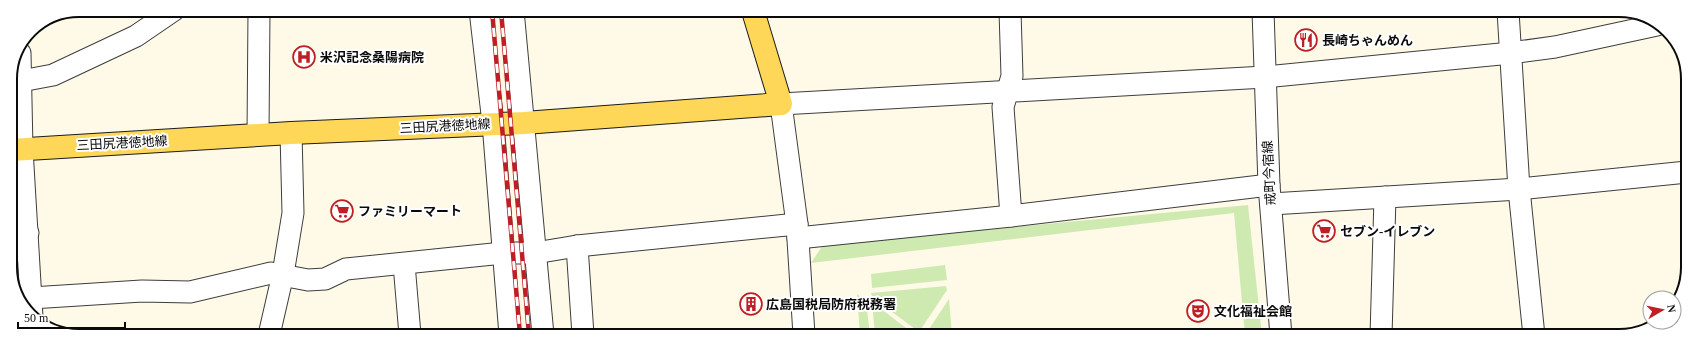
<svg xmlns="http://www.w3.org/2000/svg" width="1698" height="346" font-family="'Times New Roman','Noto Sans JP',serif">
	<rect width="100%" height="100%" fill="#fffae7"/>
	<g fill="#ceeab0">
		<path d="M1248,205L1262,336H1245L1234,213L811,263L823,245Z"/>
		<path d="M945,265L947,280L872,288L871,274Z"/>
		<path d="M946,286L947,290L919,332L872,297L871,293Z"/>
		<path d="M857,294L866,301L870,335H860Z"/>
		<path d="M949,299L952,335H925Z"/>
		<path d="M872,302L910,331L907,335H875Z"/>
	</g>
	<g fill="none" stroke-linecap="round" stroke-linejoin="round">
		<g stroke="#3d3d3d" stroke-width="23">
			<g id="minor">
				<path d="M480,10L493,123L510,335"/>
				<path d="M513,10L543,335"/>
				<path d="M1010,11L1012,76L1003,107L1011,216"/>
				<path d="M1263,11L1269,185L1281,336"/>
				<path d="M1508,11L1519,189L1534,336"/>
				<path d="M20,53L22,149L32,317"/>
				<path d="M21,81L53,75L136,36L174,10"/>
				<path d="M258,135L259,10"/>
				<path d="M1271,204L1519,189L1687,172"/>
				<path d="M798,238L1011,216L1269,185"/>
				<path d="M577,246L583,335"/>
				<path d="M11,254L28,233"/>
				<path d="M404,264L410,335"/>
				<path d="M22,300L31,298L142,291L190,292L271,273L308,280L325,279L346,269L503,253H535L577,246L797,224"/>
				<path d="M269,335L283,274L293,213L291,133"/>
				<path d="M804,335L797,224L781,104L1265,77L1511,53L1555,47L1657,25"/>
				<path d="M1381,336L1385,197"/>
			</g>
		</g>
		<g stroke="#1b1b1b" stroke-width="24">
			<path id="major" d="M11,150L291,133L524,123L781,104L753,11"/>
		</g>
		<use href="#minor" stroke="#fff" stroke-width="21"/>
		<use href="#major" stroke="#fed758" stroke-width="22"/>
		<g stroke="#be1e24" stroke-width="4.5">
			<g id="rail">
				<path d="M492,10L520,335"/>
				<path d="M501,10L529,335"/>
			</g>
		</g>
		<use href="#rail" stroke="#fff" stroke-width="3" stroke-dasharray="9" stroke-linecap="butt"/>
	</g>
	<defs>
		<g id="restaurant-ring" transform="scale(1.15)"><circle r="9.5" fill="#fff" stroke="#be1e24" stroke-width="1.5"/><path d="M-5-6h1v4h1v-4h1v4h1v-4h1v5L-1.5 .5V6h-2V.5L-5-1ZM5-6V6H3V1.5H1.5Q1.5-4 5-6Z" fill="#be1e24"/></g>
		<g id="hospital-ring" transform="scale(1.15)"><circle r="9.5" fill="#fff" stroke="#be1e24" stroke-width="1.5"/><path d="M-5-5h3v3.5h4V-5h3V5h-3V1.5h-4V5h-3Z" fill="#be1e24"/></g>
		<g id="supermarket-ring" transform="scale(1.15)"><circle r="9.5" fill="#fff" stroke="#be1e24" stroke-width="1.5"/><path d="M-6-5.5h2.5l.6 2H6L4.5 2H-2.5L-4.4-4H-6ZM-1.5 3.2a1.3 1.3 0 1 0 .1 0ZM3 3.2a1.3 1.3 0 1 0 .1 0Z" fill="#be1e24"/></g>
		<g id="building-ring" transform="scale(1.15)"><circle r="9.5" fill="#fff" stroke="#be1e24" stroke-width="1.5"/><path d="M-4-6H4V6H1V3H-1V6H-4ZM-2.5-4.3h1.7v1.8h-1.7ZM.8-4.3h1.7v1.8H.8ZM-2.5-1h1.7V.8h-1.7ZM.8-1h1.7V.8H.8Z" fill="#be1e24"/></g>
		<g id="theatre-ring" transform="scale(1.15)"><circle r="9.5" fill="#fff" stroke="#be1e24" stroke-width="1.5"/><path d="M-5-5.5Q0-4 5-5.5V0Q5 5 0 6Q-5 5-5 0ZM-3.3-2.5H-1v1.5H-3.3ZM1-2.5H3.3v1.5H1ZM-2.8 1Q0 5.5 2.8 1Z" fill="#be1e24"/></g>
	</defs>
	<g fill-rule="evenodd">
		<use href="#restaurant-ring" x="1306" y="40"/>
		<use href="#hospital-ring" x="304" y="57"/>
		<use href="#supermarket-ring" x="342" y="211"/>
		<use href="#supermarket-ring" x="1324" y="231"/>
		<use href="#building-ring" x="751" y="304"/>
		<use href="#theatre-ring" x="1198" y="311"/>
	</g>
	<g text-anchor="middle" dominant-baseline="central" stroke-width="4" stroke-linejoin="round" paint-order="stroke">
		<g font-size="13" font-weight="bold" fill="#0a0a0a" stroke="#fff" text-anchor="start">
			<text x="1322" y="40">長崎ちゃんめん</text>
			<text x="320" y="57">米沢記念桑陽病院</text>
			<text x="358" y="211">ファミリーマート</text>
			<text x="1340" y="231">セブン-イレブン</text>
			<text x="766" y="304">広島国税局防府税務署</text>
			<text x="1214" y="311">文化福祉会館</text>
		</g>
		<g font-size="13" fill="#0a0a0a" stroke="#fff">
			<text transform="translate(445 126) rotate(-3)">三田尻港徳地線</text>
			<text transform="translate(122 143) rotate(-3)">三田尻港徳地線</text>
			<text transform="translate(1269 173) rotate(-93)">戒町今宿線</text>
		</g>
	</g>
	<path d="M0 0H1698V346H0ZM79 17H1619A62 62 0 0 1 1681 79V267A62 62 0 0 1 1619 329H79A62 62 0 0 1 17 267V79A62 62 0 0 1 79 17Z" fill="#fff" fill-rule="evenodd"/>
	<path fill="none" stroke="#0a0a0a" stroke-width="2" d="M79 17H1619A62 62 0 0 1 1681 79V267A62 62 0 0 1 1619 329H79A62 62 0 0 1 17 267V79A62 62 0 0 1 79 17Z"/>
	<g transform="translate(1662 310) rotate(81)"><circle r="19" fill="#ffffff" stroke="#9d9d9d"/>
	<path d="M0-3L7 15L0 10L-7 15Z" fill="#be1e24"/>
	<text y="-6" font-size="11" font-weight="bold" text-anchor="middle" fill="#0a0a0a">N</text>
	</g>
	<path d="M18 322v6h107v-6" fill="none" stroke="#0a0a0a" stroke-width="2"/>
	<text x="24" y="322" font-size="12" fill="#0a0a0a" stroke="#ffffff" stroke-width="3" paint-order="stroke">50 m</text>
</svg>
